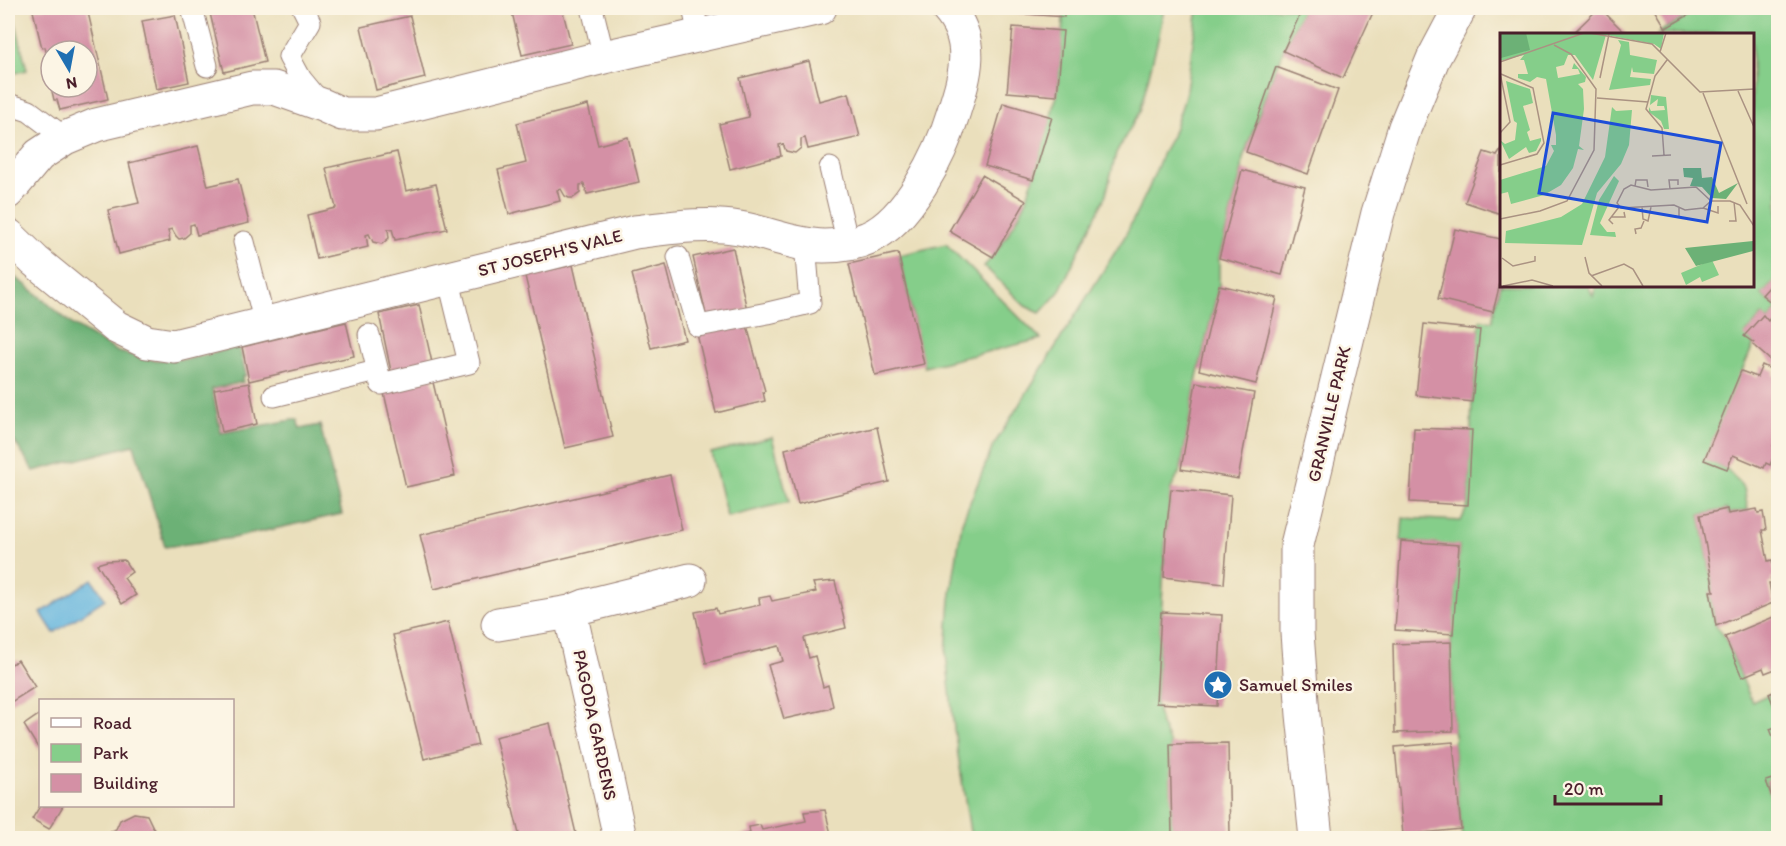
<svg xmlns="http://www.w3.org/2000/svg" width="1786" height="846" font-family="Itim,sans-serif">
	<rect width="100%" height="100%" fill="#fcf5e5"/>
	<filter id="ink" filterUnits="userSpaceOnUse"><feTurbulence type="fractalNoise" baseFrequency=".0167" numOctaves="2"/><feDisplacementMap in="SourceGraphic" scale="12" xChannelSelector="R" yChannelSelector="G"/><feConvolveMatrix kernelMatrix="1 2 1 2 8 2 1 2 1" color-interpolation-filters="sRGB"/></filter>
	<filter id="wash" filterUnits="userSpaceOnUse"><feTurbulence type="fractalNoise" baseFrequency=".008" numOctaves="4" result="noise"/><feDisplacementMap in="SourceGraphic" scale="24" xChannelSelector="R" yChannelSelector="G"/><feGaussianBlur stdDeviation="1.35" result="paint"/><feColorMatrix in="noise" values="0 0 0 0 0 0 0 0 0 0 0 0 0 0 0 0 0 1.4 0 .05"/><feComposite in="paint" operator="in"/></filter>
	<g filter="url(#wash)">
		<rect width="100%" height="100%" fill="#eadfbc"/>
		<g fill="#85ce8a" stroke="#68765a" stroke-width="1.5">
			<path d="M8,8H12L27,70L8,75Z"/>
			<path d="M1064,8H1164L1159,35L1140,111L1116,153L1106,195L1059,292L1040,313L1025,306L984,266C997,254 1018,219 1026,202C1029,195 1029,187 1033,180L1051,117L1053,107L1057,96Z"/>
			<path d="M1198,8H1303L1276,67L1243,158L1242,170L1219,258V285L1197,377L1181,469L1171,489L1166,534L1156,703L1161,724L1170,744L1173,838H971L954,729L946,653L950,600L962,522L993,446L1124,238L1148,190L1164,150L1172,136L1185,97Z"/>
			<path d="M1701,8H1778V277L1762,295L1778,308L1768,321L1762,315L1745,335L1754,343L1705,459L1727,469L1744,488L1748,510L1728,514L1727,509L1700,515L1714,591L1710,592L1716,626L1725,637L1752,702L1769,694L1778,717V726L1771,729L1778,749V777L1766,782L1776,808L1778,807V832L1767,838H1462L1453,742L1455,738L1453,731L1451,642L1459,546L1401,541L1403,518L1461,521L1468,505L1472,402L1480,320L1492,321L1501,279V285H1588L1593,296L1596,285H1752V34H1658L1666,28Z"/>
			<path d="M946,244L1041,339L924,367L899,255Z"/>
			<path d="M772,437L789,502L727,517L711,453Z"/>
		</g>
		<path fill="#6cb176" stroke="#5b6850" stroke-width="1.5" d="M8,273L25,284L73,325L118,352L153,360L189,359L239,347L246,375L242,377L243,382L212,389L221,433L297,419L300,429L320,425L342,514L233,538L165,547L134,445L34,471L8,432Z"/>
		<path fill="#63b5de" stroke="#566a84" stroke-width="1.5" d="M92,579L105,599L54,633L41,613Z"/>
		<g id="blocks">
			<g fill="#d490a5">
				<path d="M36,8H87L108,99L60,110L57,100H54L51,87H87V51H51L50,82L46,63L49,62L47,55L45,47L42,48L33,11L36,10Z"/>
				<path d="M215,8H252L265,62L224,72L209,9Z"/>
				<path d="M511,8H562L571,44L522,55Z"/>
				<path d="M1014,8H1064V17L1014,13Z"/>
				<path d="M1303,8H1375L1343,78L1283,51Z"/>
				<path d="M1599,8H1600L1626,34H1572Z"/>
				<path d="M1654,8H1701L1666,28Z"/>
				<path d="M175,15L189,82L156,89L142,21Z"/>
				<path d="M410,16L425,78L376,90L361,27Z"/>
				<path d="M1013,27L1063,31L1057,96L1007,92Z"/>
				<path d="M809,61L819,101L849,93L860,137L808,149L805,138L801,139V148L795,153L786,151L783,144L779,145L781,156L730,169L719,124L749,117L740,78Z"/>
				<path d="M1276,67L1338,90L1308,174L1246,152Z"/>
				<path d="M1003,103L1052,117L1033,180L985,166Z"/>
				<path d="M588,105L598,145L628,137L639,182L587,194L584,184L580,185V193L573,198H569L565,196L561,189L557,190L560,201L509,214L498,170L526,163L517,123Z"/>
				<path d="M198,146L208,186L238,179L249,223L197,235L194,224L190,225V233L184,238L179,239L176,236L172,229L168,230L170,241L119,254L108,210L139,203L129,163Z"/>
				<path d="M1501,150V214L1465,202L1484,152L1497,156Z"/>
				<path d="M397,152L406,191L436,184L447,229L395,240L392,229H388L389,238L382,244L373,242L369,234L366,235L368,247L317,259L307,215L336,208L326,168Z"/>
				<path d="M1242,170L1305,187L1282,275L1219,258Z"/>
				<path d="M982,175L1026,201L993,257L949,231Z"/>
				<path d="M1455,229L1501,239V279L1493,312L1438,299Z"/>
				<path d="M733,248L747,310L707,319L693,257Z"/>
				<path d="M898,253L924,364L875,375L849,264Z"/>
				<path d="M573,265L613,437L565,448L525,276Z"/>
				<path d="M666,265L685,340L651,348L632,274Z"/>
				<path d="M1778,277V367L1753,345L1754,343L1744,336L1763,315L1768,321L1778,308L1762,295Z"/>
				<path d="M1219,285L1277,298L1256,384L1199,370Z"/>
				<path d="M419,305L433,367L392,376L379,314Z"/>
				<path d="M346,322L354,356L249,381L242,347Z"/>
				<path d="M746,322L765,391L763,392L765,401L716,413L697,334Z"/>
				<path d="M1424,324L1480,330L1472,402L1416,395Z"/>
				<path d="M1762,365L1775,371L1773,375L1778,377V433L1773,446L1777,448L1770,465L1766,463L1764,468L1733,455L1727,469L1704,460L1741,371L1757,377Z"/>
				<path d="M432,378L455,476L406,487L383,389Z"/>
				<path d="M1196,382L1254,393L1238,479L1181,469Z"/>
				<path d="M249,383L257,424L222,432L214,389Z"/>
				<path d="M877,427L889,482L798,504L785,449Z"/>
				<path d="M1414,428L1472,430L1468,505L1410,502Z"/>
				<path d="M670,475L682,530L434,589L420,535Z"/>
				<path d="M1171,489L1231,495L1224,584L1164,577L1166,534Z"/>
				<path d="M1727,509L1728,514L1757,509L1758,513L1763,512L1766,530H1762L1768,561L1772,560L1776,577L1771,578L1772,583H1769L1773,603L1716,626L1710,591H1714L1700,515Z"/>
				<path d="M1401,541L1459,545L1453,634L1395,630Z"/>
				<path d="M124,560L132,572L124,578L136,595L122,604L97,564L107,561Z"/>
				<path d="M835,581L846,628L804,638L809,658L815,656L823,687L828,685L833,706L828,709L784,719L768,665L783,661L779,646L706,663L695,612L716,608L718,614L760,605L759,598L770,596L772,601L816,592L813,583Z"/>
				<path d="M1161,612L1222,615L1217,706L1156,703Z"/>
				<path d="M1778,615V668L1765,673L1763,668L1742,677L1725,637Z"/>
				<path d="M448,622L478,745L424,759L393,635Z"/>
				<path d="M1451,642L1453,731L1395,733L1393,644Z"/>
				<path d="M18,660L35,687L8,704V666Z"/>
				<path d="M1778,690V717L1769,694Z"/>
				<path d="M40,714V751L24,725Z"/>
				<path d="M550,723L577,838H520L495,737Z"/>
				<path d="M1778,726V749L1770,729Z"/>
				<path d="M1453,742L1461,829L1403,835L1395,747Z"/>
				<path d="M1228,743L1230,834L1172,835L1170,744Z"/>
				<path d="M1778,777V807L1776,808L1766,781Z"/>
				<path d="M40,806H63L49,829L32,819Z"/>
				<path d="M825,810L832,838H732L750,833L749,827L760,825L762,830L806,821L804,812Z"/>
				<path d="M134,813L147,815L158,838H81L88,834L97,838L116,829L120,820Z"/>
			</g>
		</g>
	</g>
	<g filter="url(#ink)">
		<use href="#blocks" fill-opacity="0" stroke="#9a7f74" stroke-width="1.5"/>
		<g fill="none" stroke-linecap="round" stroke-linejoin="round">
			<g stroke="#9a7f74" stroke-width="23">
				<g id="service">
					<path d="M192,8L207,66"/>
					<path d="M303,8L310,22L289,57L301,79L320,102"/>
					<path d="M592,8L604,57"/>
					<path d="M693,8L699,35"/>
					<path d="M8,104L29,111L65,138"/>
					<path d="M830,168L848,244"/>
					<path d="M244,242L265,324"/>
					<path d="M678,257L698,326L768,313L810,303L805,244"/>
					<path d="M369,335L381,384L469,363L448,277"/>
					<path d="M274,396L377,371"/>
				</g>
			</g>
			<g stroke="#9a7f74" stroke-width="35">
				<g id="minor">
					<path d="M8,192L39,155L65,138L96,125L252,88H274L322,105L342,114H376L604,57L820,8"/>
					<path d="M8,235L35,261L116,327L147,342L174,346L635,232C669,228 706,222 739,228C768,233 794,245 824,246C838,246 855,244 868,238C908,221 941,154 953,114C965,76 977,41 947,8"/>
					<path d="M570,612L620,838"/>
					<path d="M498,624L570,612L585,606L690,580"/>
					<path d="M1316,838L1303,715L1297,633V545L1378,213L1405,127L1433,59L1460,8"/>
				</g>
			</g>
			<use href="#service" stroke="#fff" stroke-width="21"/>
			<use href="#minor" stroke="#fff" stroke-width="33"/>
		</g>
	</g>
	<defs>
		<g id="sight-disc" transform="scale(1.5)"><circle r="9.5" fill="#1f6fb2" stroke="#fcf5e5"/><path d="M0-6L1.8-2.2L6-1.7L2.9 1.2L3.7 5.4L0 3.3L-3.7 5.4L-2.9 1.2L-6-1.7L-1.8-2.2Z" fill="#fff"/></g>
	</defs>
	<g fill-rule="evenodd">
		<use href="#sight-disc" x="1218" y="685"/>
	</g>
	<g text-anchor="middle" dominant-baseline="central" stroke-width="5" stroke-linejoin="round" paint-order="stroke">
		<g font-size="18" fill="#4a1f2b" stroke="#fcf5e5">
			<text transform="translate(550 253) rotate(-14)">ST JOSEPH'S VALE</text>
			<text transform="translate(1329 414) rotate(-77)">GRANVILLE PARK</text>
			<text transform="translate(595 725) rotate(78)">PAGODA GARDENS</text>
		</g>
		<g font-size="18" fill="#4a1f2b" stroke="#fcf5e5" text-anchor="start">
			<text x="1239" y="685">Samuel Smiles</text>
		</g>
	</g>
	<g transform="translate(1500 33)">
		<rect width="254" height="254" fill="#eadfbc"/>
		<path d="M0,0H164L161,16L154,11L106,2L93,47L75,22H68L64,32L56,34L58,45L80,41L78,36H72L74,30L86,44L85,49L78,51L83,56L84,76L79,113L84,117L78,116L73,135L61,152L44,162L11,171L8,159L0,161V147L46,133L54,118L51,112H56V102L46,46L37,44L30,49L18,45V41H28L24,27H20L24,22L0,28ZM118,7L129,9L130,22L157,27L154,41L133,39L132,34L130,44L151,46L150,52L109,57L121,12ZM6,48L30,56L33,70L23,73L30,97L27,99L30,108L41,105V108L36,118L29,120L26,114L9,126L0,107L5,111L15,107L17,90L14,88ZM151,62L166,64L169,96H164L161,88L149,79V74L151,78L165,77L164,73H157L158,66L150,72ZM112,74L116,78L132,77L129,112L121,131L97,160L82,212L5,210L6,198L61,184L82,171L105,124ZM114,143L119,148L100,190L107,199H115L116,204L90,202L99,167ZM212,227L219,242L202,249L200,244L186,252L181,240Z" fill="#85ce8a"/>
		<path d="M0,0H26L30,17L1,25ZM183,135H201L202,145L212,144L219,160L238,150L226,166L212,165L202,154L190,153L193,145L184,144ZM253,208V218L196,233L185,215Z" fill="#6cb176"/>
		<path fill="none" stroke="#aa9282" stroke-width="1.5" d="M90,0L152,11L200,59L254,56M160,19L166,0M0,29L84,0M100,45L109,1M238,58L254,94M203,60L247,171M97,65L148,69M0,100L10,89L0,40M164,122L162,95L146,76L155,43L167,27M152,123L171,122M0,132L37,121L44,110L33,55L1,41M135,153L136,147H147L148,154M170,156L169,147H178V152M211,168L196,154L151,157L131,152L124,156L117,170L121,175L174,172L185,177L203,175L211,168H230L240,172L254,193M142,174L143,186L148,188L151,174M203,175L218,180V173M168,182L179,184V175M111,184H125L124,179M0,186L40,178L67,168L94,117L96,56L71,21L54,12M229,188H236L234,169M113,191L109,187L119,174M136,201L135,196L141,195L144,188M85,224L89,240L102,253M2,225L13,233L35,228V223M91,243L124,231L133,236L143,253M3,253L32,247L53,253"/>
		<path fill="#1d4ed8" fill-opacity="0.15" stroke="#1d4ed8" stroke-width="3" d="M53,80L221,110L207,189L39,160Z"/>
		<rect width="254" height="254" fill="none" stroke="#4a1f2b" stroke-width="3"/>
	</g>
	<rect width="1786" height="846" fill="none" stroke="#fcf5e5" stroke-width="30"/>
	<rect x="39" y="699" width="195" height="108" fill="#fcf5e5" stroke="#b59f9b" stroke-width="1.5"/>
	<rect x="51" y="718" width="30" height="9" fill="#ffffff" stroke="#b59f9b" stroke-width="1.5"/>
	<text x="93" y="729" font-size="18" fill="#4a1f2b">Road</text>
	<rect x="51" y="744" width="30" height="18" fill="#85ce8a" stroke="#b59f9b" stroke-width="1.5"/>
	<text x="93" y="759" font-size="18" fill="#4a1f2b">Park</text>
	<rect x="51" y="774" width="30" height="18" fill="#d490a5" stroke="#b59f9b" stroke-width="1.5"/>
	<text x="93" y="789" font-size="18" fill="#4a1f2b">Building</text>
	<g transform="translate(69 69) rotate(170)"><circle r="28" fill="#fcf5e5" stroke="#b59f9b" stroke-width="1.5"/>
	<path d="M0-4.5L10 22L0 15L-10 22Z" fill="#1f6fb2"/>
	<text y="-9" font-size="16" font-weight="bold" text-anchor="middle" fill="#4a1f2b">N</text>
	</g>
	<path d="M1555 795v9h106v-9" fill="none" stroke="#4a1f2b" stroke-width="3"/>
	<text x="1564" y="795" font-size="18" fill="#4a1f2b" stroke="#fcf5e5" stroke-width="4.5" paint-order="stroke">20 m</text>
</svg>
